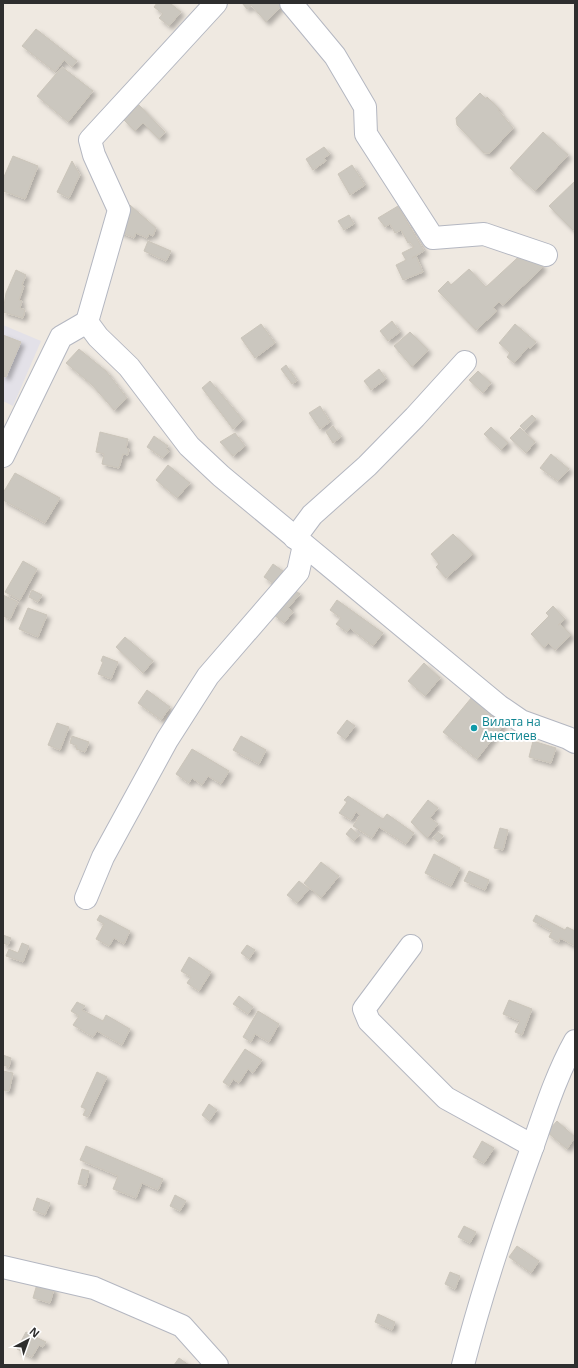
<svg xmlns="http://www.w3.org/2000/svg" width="578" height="1368" font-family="'Open Sans',sans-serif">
	<defs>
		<filter id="shadow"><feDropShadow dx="3.5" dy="3.5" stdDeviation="2" flood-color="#0004"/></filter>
	</defs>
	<rect width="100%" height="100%" fill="#efe9e1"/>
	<path fill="#e3e1e8" d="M3,325L41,341L13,406L3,401Z"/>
	<g fill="#cbc7bf" stroke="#cbc5ba" filter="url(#shadow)">
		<path d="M157,3H170L181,12L169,26L159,18L163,14L154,7Z"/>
		<path d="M242,3H282L283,4L266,22L251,5L247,9Z"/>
		<path d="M36,29L77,61L72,67L64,60L55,72L22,46Z"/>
		<path d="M62,67L93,91L68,122L37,96Z"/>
		<path d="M480,93L486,99L487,97L499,109L498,110L513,128L490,153H484L457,125L456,118Z"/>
		<path d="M139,105L165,132L159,139L143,123L135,131L124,120Z"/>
		<path d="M543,132L568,155L535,191L510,168Z"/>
		<path d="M324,147L330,154L324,158L326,161L313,170L306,159Z"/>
		<path d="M13,156L38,166L25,199L3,191V179Z"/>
		<path d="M72,161L80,175L69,198L57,192Z"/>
		<path d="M352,165L365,185L350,195L338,174Z"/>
		<path d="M575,181V229L573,230L549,206Z"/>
		<path d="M130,205L156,228L153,236L149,234L147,238L136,233L134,238L118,231Z"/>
		<path d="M398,206L424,251L412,258L416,256L423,272L403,280L396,265L406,260L402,253L414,247L410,242L408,243L401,230L395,233L390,224L385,227L378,218Z"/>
		<path d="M349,215L354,224L344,230L338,221Z"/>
		<path d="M148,241L171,251L166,261L144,251Z"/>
		<path d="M527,249L543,267L503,305L499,302L493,308L497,311L476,330L438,291L448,281L451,285L469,269L486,287Z"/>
		<path d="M16,270L26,275L22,285L24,286L19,300L22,301L20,308L25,310L23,318L3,312L6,293Z"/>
		<path d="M392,321L400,332L388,341L380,331Z"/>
		<path d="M261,324L275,343L255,358L241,338Z"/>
		<path d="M515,324L536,342L530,349L528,347L514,363L507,357L510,353L499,343Z"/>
		<path d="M410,332L428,350L412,367L394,346Z"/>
		<path d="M3,335L21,342L6,377L3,376Z"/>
		<path d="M79,349L106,371L127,398L114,410L92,385L66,363Z"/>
		<path d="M286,365L297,381L292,384L281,369Z"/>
		<path d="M379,369L386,379L371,390L364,381Z"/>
		<path d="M478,371L491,383L483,393L469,380Z"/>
		<path d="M210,381L243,420L233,429L202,388Z"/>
		<path d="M320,406L330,422L320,429L309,413Z"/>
		<path d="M532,415L536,419L524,430L520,426Z"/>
		<path d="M333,426L341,437L333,443L326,432Z"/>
		<path d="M491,427L508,443L501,450L484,434Z"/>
		<path d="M520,428L535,442L526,453L510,438Z"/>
		<path d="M100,432L128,439L126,448L129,449L128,455L123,454L119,468L102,464L104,454L96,452Z"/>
		<path d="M235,433L245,446L233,456L220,442Z"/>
		<path d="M154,436L168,446L166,449L169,451L163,458L147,447Z"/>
		<path d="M551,454L569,469L558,481L540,468Z"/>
		<path d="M168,465L190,483L177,498L156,480Z"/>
		<path d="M15,473L60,498L45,523L3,500V493Z"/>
		<path d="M453,534L473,554L446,578L436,567L439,564L431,554Z"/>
		<path d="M23,561L37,569L20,600L5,592Z"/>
		<path d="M273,564L283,571L274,584L264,577Z"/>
		<path d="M293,589L300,594L288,608L293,612L284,623L273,614Z"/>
		<path d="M32,590L42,595L38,602L29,597Z"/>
		<path d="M3,595L18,602L10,619L3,616Z"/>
		<path d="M337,600L383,633L373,646L350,628L347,632L336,624L341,618L330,610Z"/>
		<path d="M553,606L565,619L558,625L560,624L571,635L555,650L548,643L544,648L531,634L549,616L546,613Z"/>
		<path d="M28,608L47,615L38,637L19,629Z"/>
		<path d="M125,637L153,661L143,673L116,647Z"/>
		<path d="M103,656L118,662L111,679L98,674L103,662L101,661Z"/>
		<path d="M424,663L440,678L425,696L408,681Z"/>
		<path d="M147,690L170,707L161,720L138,703Z"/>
		<path d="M472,697L504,724L477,759L443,732Z"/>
		<path d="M347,720L355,726L345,739L337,733Z"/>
		<path d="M57,723L69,727L60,750L48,745Z"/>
		<path d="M72,736L89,742L85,752L76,749L77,746L70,743Z"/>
		<path d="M241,736L266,750L259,764L233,750Z"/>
		<path d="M533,741L556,748L551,763L529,757Z"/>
		<path d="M192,749L229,771L221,784L208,776L202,785L192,778L189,783L176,774Z"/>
		<path d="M348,796L383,819L387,814L414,833L406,844L379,827L372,838L353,826L360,815L356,812L351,820L339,813L347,802L344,800Z"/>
		<path d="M428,800L438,808L430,818L438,824L427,838L411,822Z"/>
		<path d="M351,828L359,835L354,841L346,834Z"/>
		<path d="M500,828L508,830L503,850L494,848Z"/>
		<path d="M438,832L443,836L438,842L433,838Z"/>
		<path d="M434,854L460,868L451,886L425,873Z"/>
		<path d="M321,862L339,876L321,898L304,883Z"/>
		<path d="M469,871L489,880L485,890L464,881Z"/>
		<path d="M299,881L309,889L297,903L287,895Z"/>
		<path d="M100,915L130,931L124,944L114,938L109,946L96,939L104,924L97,920Z"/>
		<path d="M536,915L565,930L567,927L575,931V946L560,938L559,942L549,937L552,931L533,921Z"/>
		<path d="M3,935L11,938L8,945L3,943Z"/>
		<path d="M22,943L29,946L23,962L6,956L9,949L18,953Z"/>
		<path d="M247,945L255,950L249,959L241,953Z"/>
		<path d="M189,957L211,972L199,991L187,983L191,977L181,971Z"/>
		<path d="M239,996L253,1007L248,1014L233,1004Z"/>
		<path d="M509,1000L532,1009L522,1035L515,1032L520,1021L503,1014Z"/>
		<path d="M77,1002L85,1006L82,1010L103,1021L106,1015L130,1029L122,1045L97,1031L93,1037L73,1025L79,1016L71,1011Z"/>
		<path d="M258,1011L279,1024L269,1042L255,1034L251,1042L243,1037Z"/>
		<path d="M245,1049L262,1060L253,1073L248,1069L239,1083L233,1079L229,1086L223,1082Z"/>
		<path d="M3,1055L11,1058L9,1067L3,1065Z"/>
		<path d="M3,1071L13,1073L9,1091L3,1090Z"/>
		<path d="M97,1072L107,1077L88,1117L83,1115L86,1109L81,1107Z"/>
		<path d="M209,1104L217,1110L209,1121L202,1115Z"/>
		<path d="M557,1121L575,1137L567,1149L547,1132Z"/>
		<path d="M482,1141L494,1148L484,1163L473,1157Z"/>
		<path d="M86,1146L163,1179L158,1190L142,1183L136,1198L113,1189L118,1176L80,1160Z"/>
		<path d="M82,1169L89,1171L86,1186L78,1184Z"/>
		<path d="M175,1195L186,1201L180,1211L170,1206Z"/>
		<path d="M37,1198L50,1203L45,1215L33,1210Z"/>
		<path d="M464,1226L476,1232L470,1243L458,1237Z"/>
		<path d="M517,1246L539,1261L531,1273L509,1257Z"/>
		<path d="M450,1272L460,1276L455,1289L445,1284Z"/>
		<path d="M37,1284L54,1289L50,1303L33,1298Z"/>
		<path d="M378,1314L395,1322L392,1330L375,1322Z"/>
		<path d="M26,1332L46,1342L43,1347L39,1345L32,1357L17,1349Z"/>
		<path d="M179,1358L189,1365H174Z"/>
	</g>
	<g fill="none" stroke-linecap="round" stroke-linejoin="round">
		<g stroke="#b4b7c1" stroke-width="24">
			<g id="minor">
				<path d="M216,3L90,140L94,155L119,210L87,322L98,337L129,367L189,446L221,476L499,706L521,721L568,738L575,742"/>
				<path d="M291,3L335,56L365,107L366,134L433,238L484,234L546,255"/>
				<path d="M3,456L61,337L87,322"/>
				<path d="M295,538L312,515L367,466L415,417L465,362"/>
				<path d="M86,898L103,857L167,740L208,676L298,572L304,545"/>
				<path d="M411,946L364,1009L369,1021L446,1098L533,1146"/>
				<path d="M3,1267L94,1288L182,1326L217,1365"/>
				<path d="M463,1365C482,1292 505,1222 531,1151C544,1114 556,1075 575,1041"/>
			</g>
		</g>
		<use href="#minor" stroke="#fff" stroke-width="22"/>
	</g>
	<circle fill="#0f9aa8" stroke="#fff" stroke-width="1.5" cx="474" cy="728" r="4"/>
	<g text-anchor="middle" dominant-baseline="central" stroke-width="4" stroke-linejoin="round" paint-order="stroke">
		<g font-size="12" fill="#0d838f" stroke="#fff" text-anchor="start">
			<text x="482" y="721">Вилата на<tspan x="482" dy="14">Анестиев</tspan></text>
		</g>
	</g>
	<rect width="578" height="1368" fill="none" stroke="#2e2e2e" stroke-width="8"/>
	<g transform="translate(28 1340) rotate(41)" stroke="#ffffff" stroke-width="3" paint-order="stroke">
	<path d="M0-3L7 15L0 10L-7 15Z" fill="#2e2e2e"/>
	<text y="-6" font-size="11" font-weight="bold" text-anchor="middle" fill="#2e2e2e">N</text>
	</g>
</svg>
